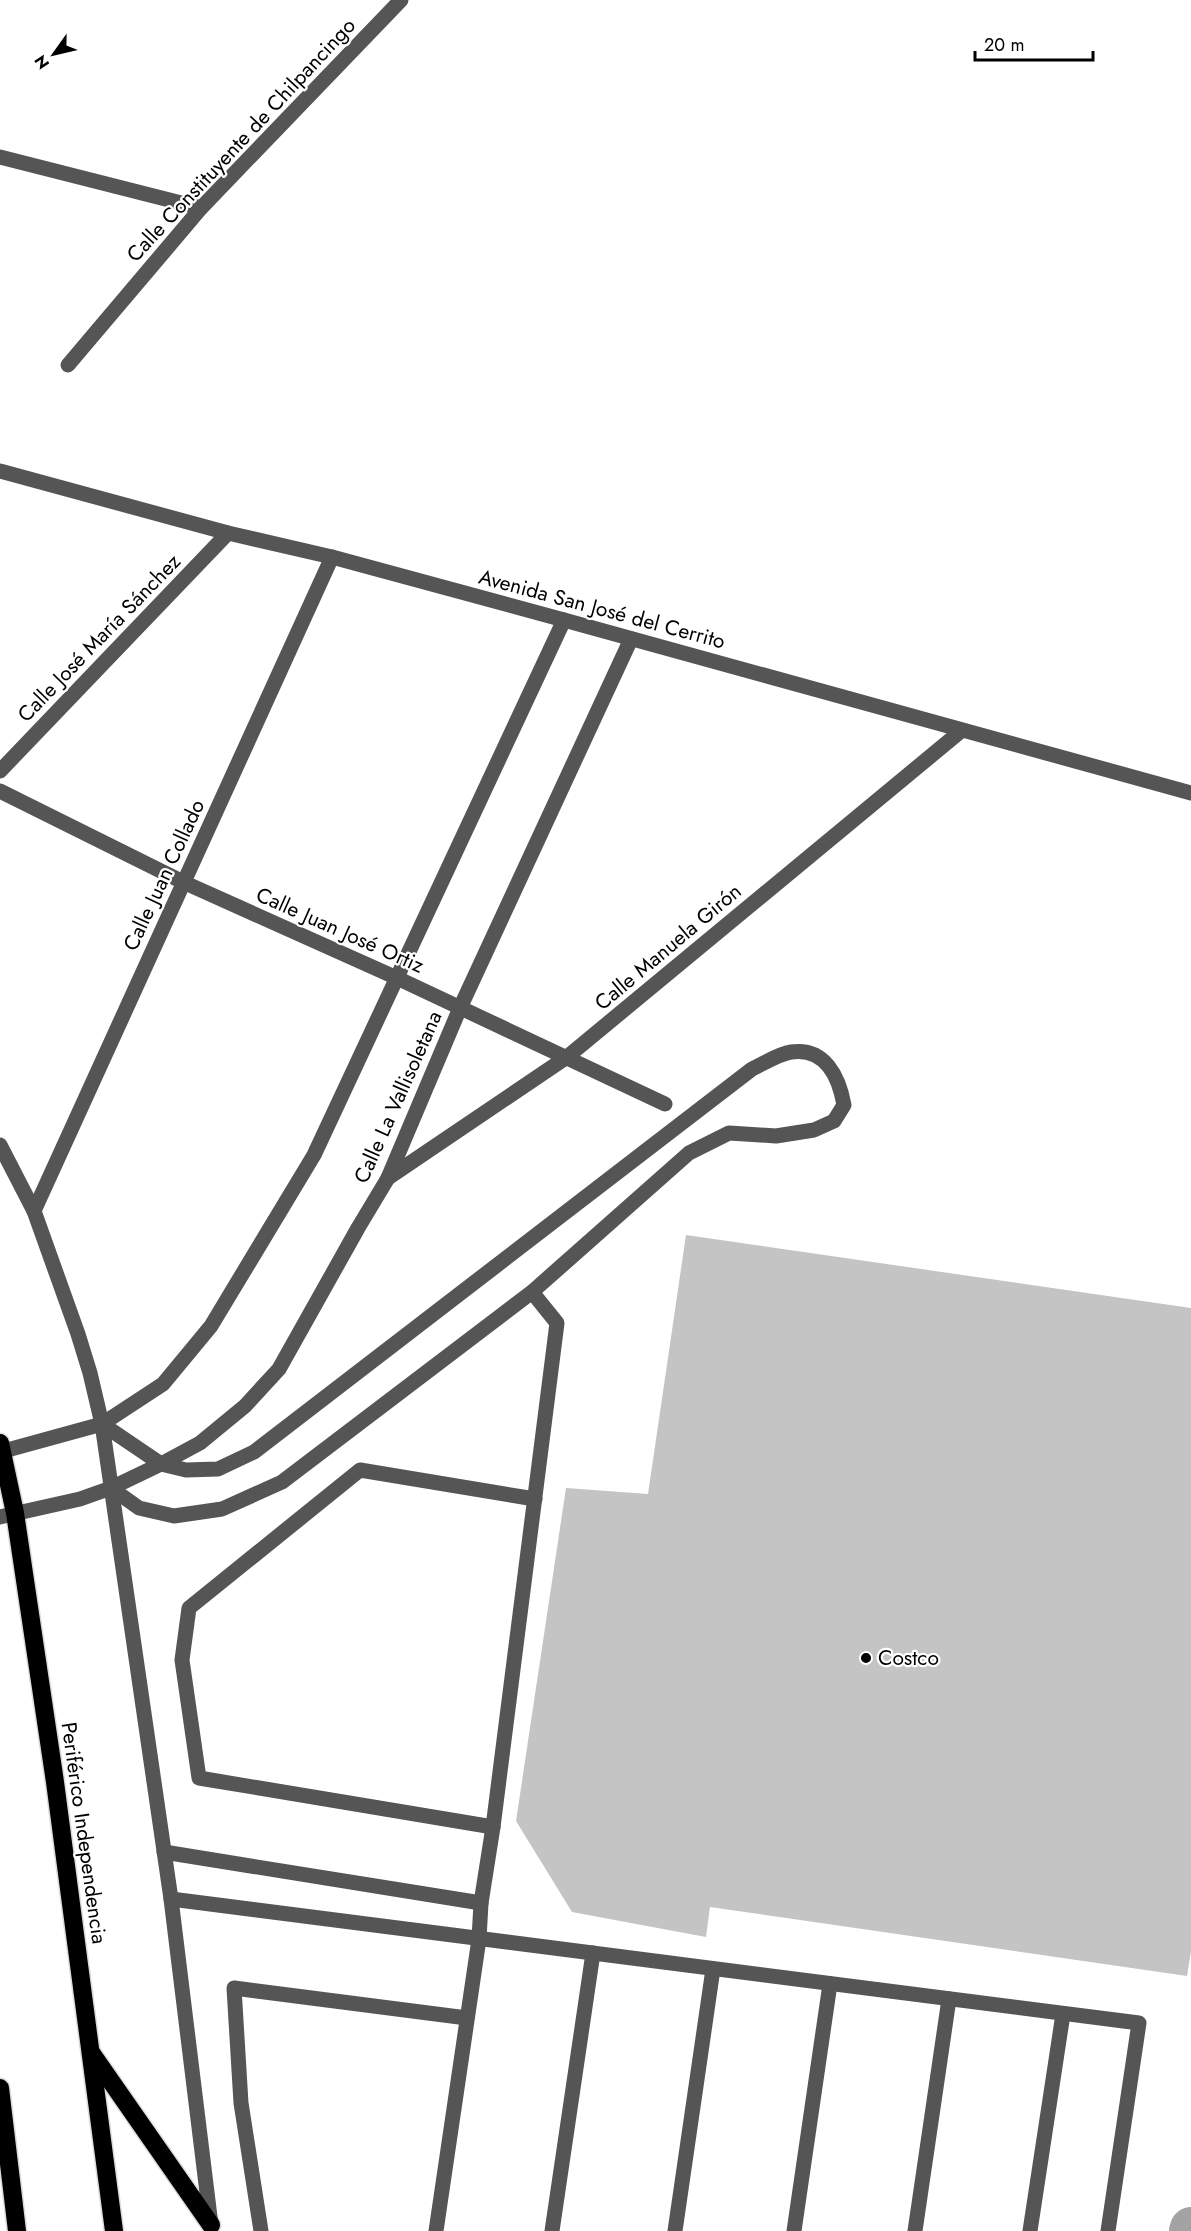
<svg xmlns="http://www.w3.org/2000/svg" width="1191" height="2231" font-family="Jost,sans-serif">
	<rect width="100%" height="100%" fill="#fff"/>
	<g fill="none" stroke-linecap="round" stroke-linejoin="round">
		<path stroke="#a3a3a3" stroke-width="42" d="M1190,2231L1191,2228"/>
	</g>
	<path fill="#c4c4c4" d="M686,1235L1191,1308V1951L1187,1976L710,1907L706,1937L572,1912L516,1821L566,1488L648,1494Z"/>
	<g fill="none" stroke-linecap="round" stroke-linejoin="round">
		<g stroke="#dbdbdb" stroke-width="21">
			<g id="highway">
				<path d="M0,1443L15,1513L55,1782L114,2231"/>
				<path d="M92,2054L211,2225"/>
				<path d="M0,2088L17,2231"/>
			</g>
		</g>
		<g stroke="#555" stroke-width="15">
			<path d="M0,157L201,208"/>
			<path d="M68,365L201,208L401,0"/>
			<path d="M0,471L228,533L332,557L564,620L1191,793"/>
			<path d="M0,771L228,533"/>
			<path d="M0,791L183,882L397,978L665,1104"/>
			<path d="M0,1145L34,1211L78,1334L90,1373L102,1424L171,1899L211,2225"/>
			<path d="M388,1178L567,1057L961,731"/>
			<path d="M34,1211L332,557"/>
			<path d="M102,1424L161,1464L186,1470L218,1469L254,1452L752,1069C763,1064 778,1054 791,1052C825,1047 839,1077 844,1105L834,1121L814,1130L776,1136L729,1133L689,1153L532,1292L282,1482L222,1509L174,1516L139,1508L111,1488"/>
			<path d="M0,1452L102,1424L163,1384L211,1326L314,1155L564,620"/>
			<path d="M0,1517L80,1499L111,1488L161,1464L200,1443L245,1406L279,1369L358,1228L388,1178L460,1008L631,639"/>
			<path d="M493,1827L199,1778L182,1660L189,1608L360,1470L535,1499"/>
			<path d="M164,1852L481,1903"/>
			<path d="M171,1899L1139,2023L1108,2231"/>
			<path d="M261,2231L241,2103L234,1988L467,2018"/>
			<path d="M436,2231L479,1939L481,1903L493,1827L557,1323L532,1292"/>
			<path d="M552,2231L593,1953"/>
			<path d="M675,2231L713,1969"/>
			<path d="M794,2231L830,1984"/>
			<path d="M915,2231L949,1999"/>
			<path d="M1030,2231L1063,2014"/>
		</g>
		<use href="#highway" stroke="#000" stroke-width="18"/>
	</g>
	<circle fill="#000" stroke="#fff" stroke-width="2" cx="866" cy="1658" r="6"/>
	<g text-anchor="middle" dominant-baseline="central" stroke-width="4.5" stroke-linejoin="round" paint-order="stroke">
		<g font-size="21" fill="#000" stroke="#fff">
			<text transform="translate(241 140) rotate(-47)">Calle Constituyente de Chilpancingo</text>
			<text transform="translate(602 609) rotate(15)">Avenida San José del Cerrito</text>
			<text transform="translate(99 638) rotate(-46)">Calle José María Sánchez</text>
			<text transform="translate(164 875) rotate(-65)">Calle Juan Collado</text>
			<text transform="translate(340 930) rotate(24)">Calle Juan José Ortiz</text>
			<text transform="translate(668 947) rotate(-40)">Calle Manuela Girón</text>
			<text transform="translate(398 1097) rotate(-66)">Calle La Vallisoletana</text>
			<text transform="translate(84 1833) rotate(82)">Periférico Independencia</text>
		</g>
		<g font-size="21" fill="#000" stroke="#fff" text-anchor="start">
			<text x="878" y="1658">Costco</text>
		</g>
	</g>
	<g transform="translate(54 54) rotate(236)" stroke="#ffffff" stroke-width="4.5" paint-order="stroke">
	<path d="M0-4.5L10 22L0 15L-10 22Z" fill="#000000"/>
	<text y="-9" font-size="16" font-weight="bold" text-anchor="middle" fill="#000000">N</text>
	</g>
	<path d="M975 51v9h118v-9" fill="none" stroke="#000000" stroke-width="3"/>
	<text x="984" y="51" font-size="18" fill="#000000" stroke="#ffffff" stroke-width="4.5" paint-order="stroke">20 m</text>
</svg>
